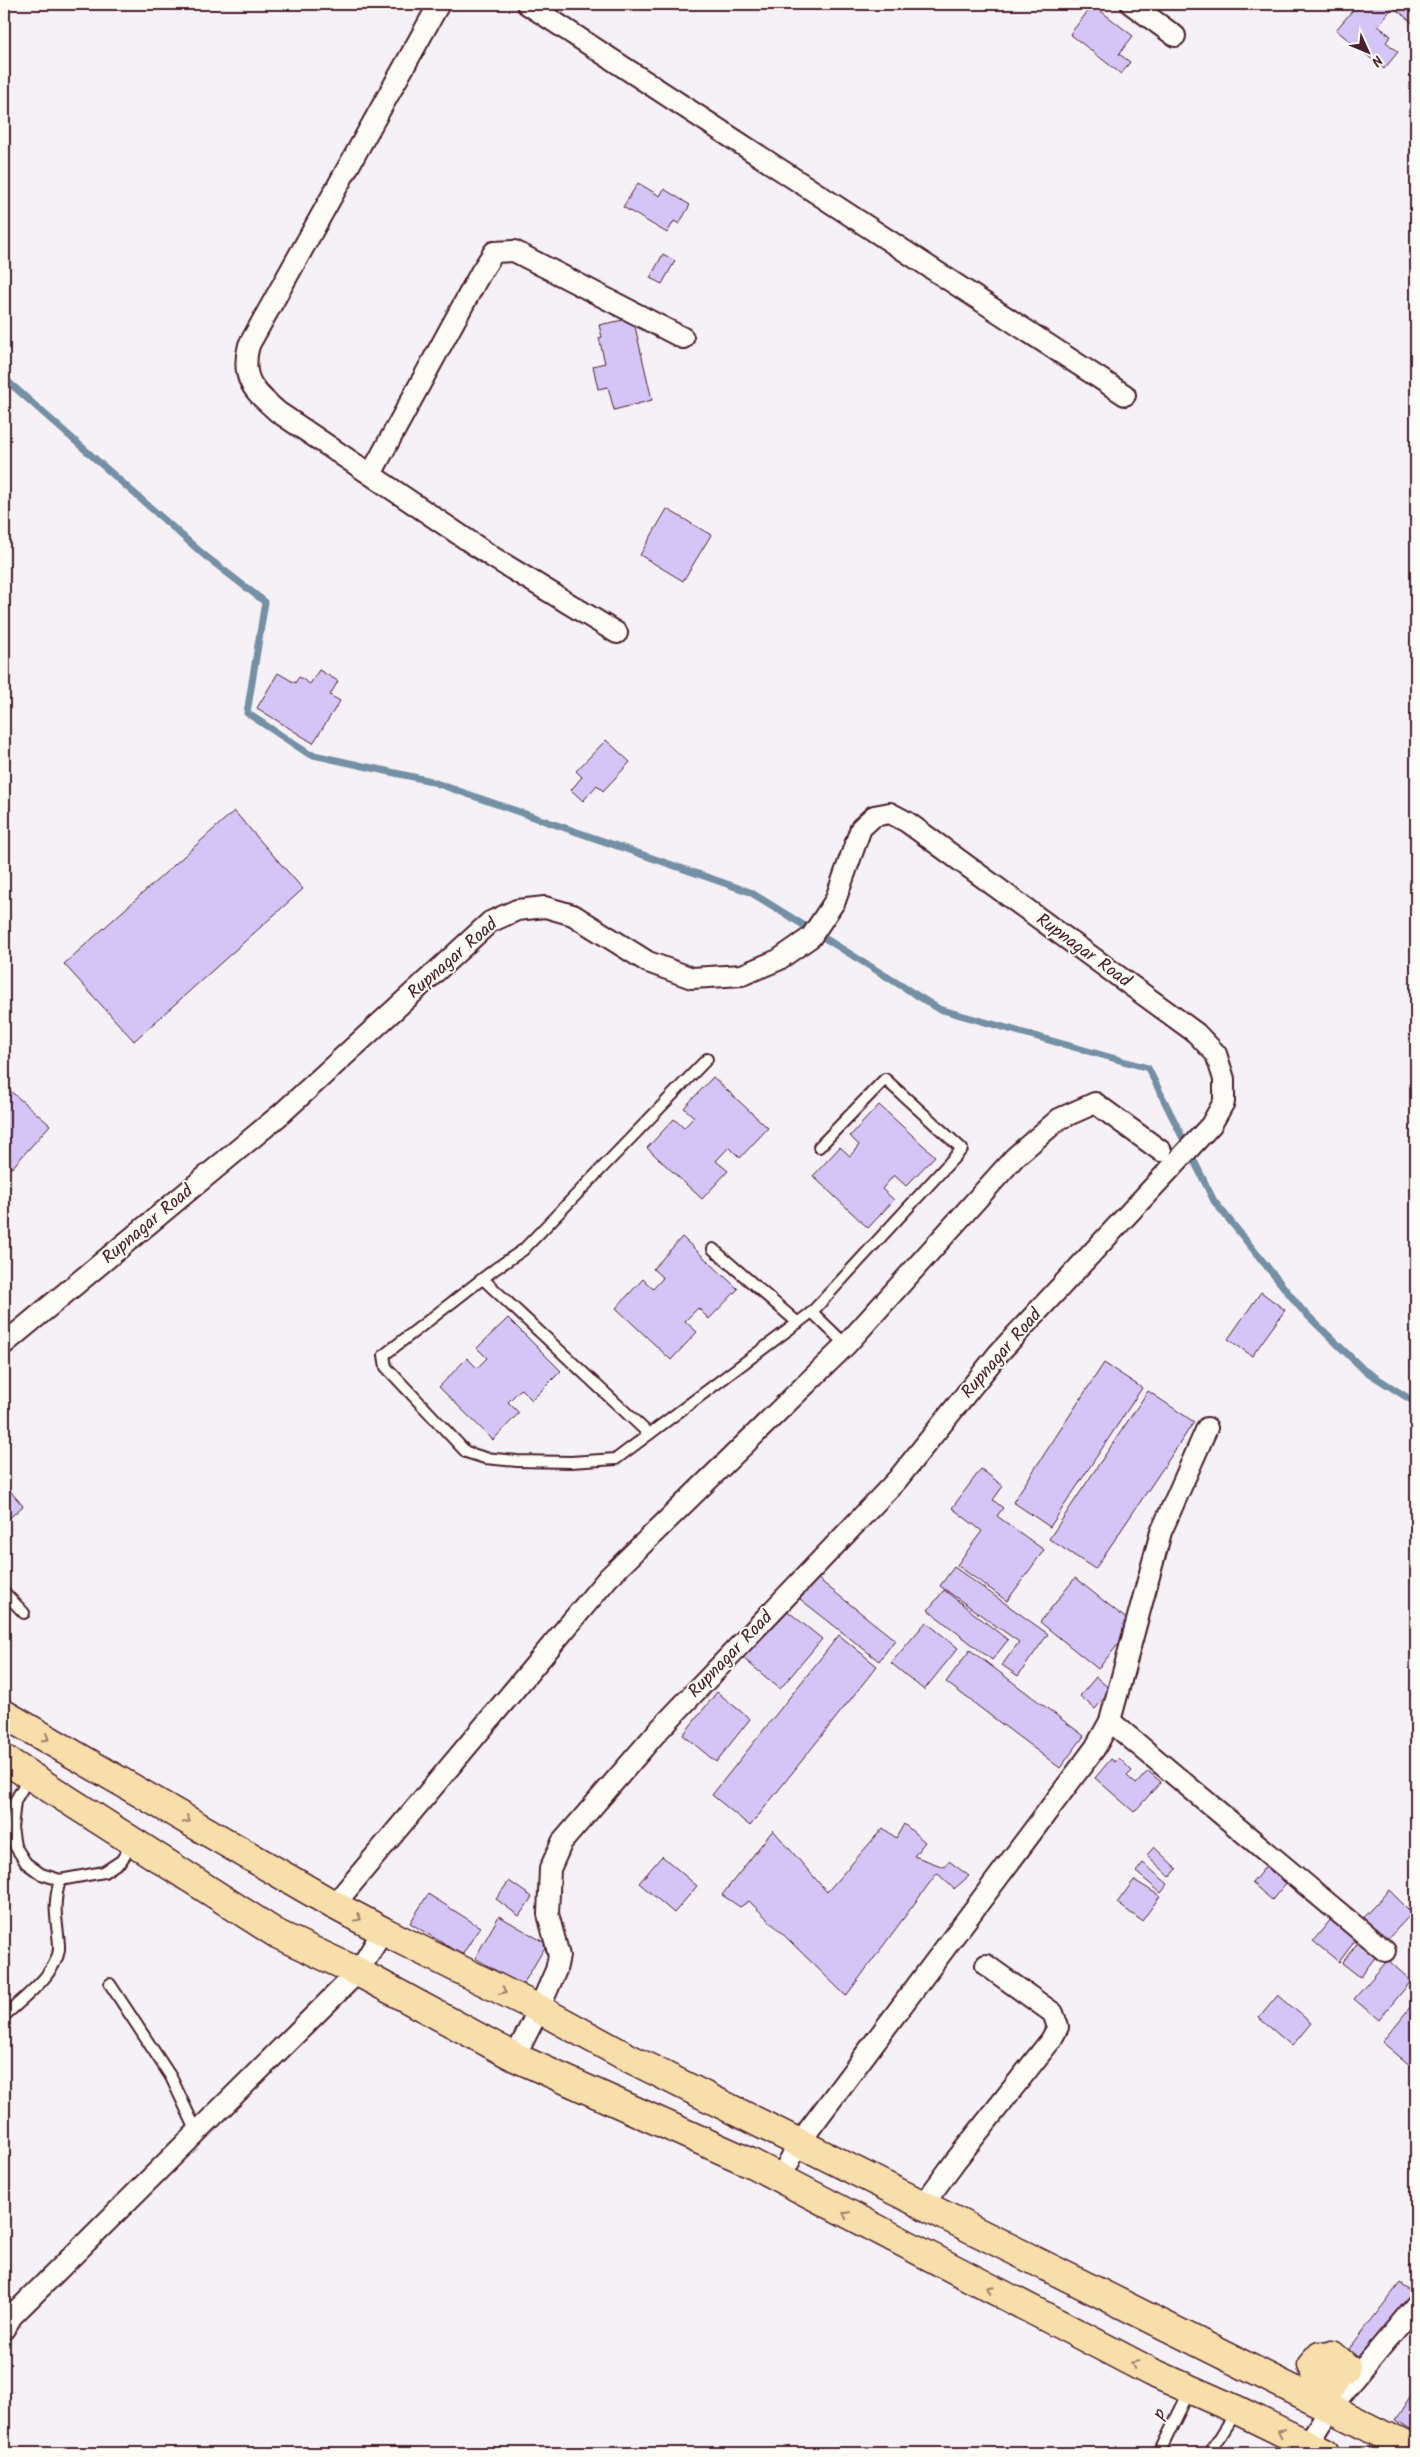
<svg xmlns="http://www.w3.org/2000/svg" width="1420" height="2457" font-family="Kalam,sans-serif">
	<rect width="100%" height="100%" fill="#f5f1f7"/>
	<filter id="ink" filterUnits="userSpaceOnUse"><feTurbulence type="fractalNoise" baseFrequency=".02" numOctaves="2"/><feDisplacementMap in="SourceGraphic" scale="10" xChannelSelector="R" yChannelSelector="G"/><feConvolveMatrix kernelMatrix="1 2 1 2 8 2 1 2 1" color-interpolation-filters="sRGB"/></filter>
	<g filter="url(#ink)">
		<g fill="none" stroke-linecap="round" stroke-linejoin="round">
			<path stroke="#758fa4" stroke-width="7" d="M4,378L204,555L265,602L247,713L309,754L427,780L750,892L939,1009L1148,1068L1214,1201L1303,1311L1364,1370L1416,1403"/>
		</g>
		<g fill="#d5c5f7" stroke="#4a1f2b">
			<path d="M1358,4H1387L1392,8L1378,26L1391,36L1386,42L1398,52L1384,69L1336,30Z"/>
			<path d="M1390,4H1416V26Z"/>
			<path d="M1093,5L1133,36L1119,54L1130,62L1121,74L1070,34Z"/>
			<path d="M638,183L660,196L664,189L690,205L679,224L674,221L667,233L623,207Z"/>
			<path d="M663,254L675,261L662,284L650,278Z"/>
			<path d="M633,318L652,400L614,410L608,387L598,389L593,366L605,363L599,338L602,337L599,325Z"/>
			<path d="M667,509L711,535L683,581L640,555Z"/>
			<path d="M319,670L338,681L330,695L340,701L313,743L257,708L278,673L295,683L299,677L310,684Z"/>
			<path d="M606,740L630,762L603,791L597,785L583,801L571,790L582,777L576,771Z"/>
			<path d="M234,811L303,889L134,1041L64,964Z"/>
			<path d="M713,1077L768,1128L740,1158L729,1147L716,1161L728,1171L702,1199L647,1148L674,1119L684,1128L694,1117L684,1108Z"/>
			<path d="M8,1089L50,1125L12,1168L4,1161V1094Z"/>
			<path d="M879,1105L935,1156L906,1186L894,1175L882,1189L894,1200L868,1228L813,1176L840,1147L850,1156L859,1145L850,1136Z"/>
			<path d="M682,1237L738,1289L709,1319L698,1308L685,1321L697,1332L671,1360L616,1308L643,1279L653,1289L663,1278L653,1269Z"/>
			<path d="M1261,1292L1285,1310L1252,1356L1228,1339Z"/>
			<path d="M508,1318L561,1371L532,1400L521,1389L508,1402L519,1413L493,1440L439,1387L467,1358L477,1368L487,1358L477,1348Z"/>
			<path d="M1104,1363L1142,1388L1050,1527L1013,1502Z"/>
			<path d="M1148,1391L1194,1422L1095,1569L1049,1539Z"/>
			<path d="M981,1469L1003,1486L993,1500L1003,1508L997,1516L1044,1550L1007,1601L957,1565L982,1531L952,1508Z"/>
			<path d="M4,1484L23,1506L4,1523Z"/>
			<path d="M954,1567L1048,1634L1018,1676L1002,1665L1019,1642L940,1586Z"/>
			<path d="M817,1578L895,1640L879,1661L800,1599Z"/>
			<path d="M1075,1578L1134,1625L1098,1669L1040,1622Z"/>
			<path d="M944,1590L1008,1640L992,1660L928,1610Z"/>
			<path d="M785,1609L822,1639L780,1689L743,1658Z"/>
			<path d="M926,1622L958,1648L924,1690L891,1663Z"/>
			<path d="M839,1635L877,1666L750,1826L712,1795Z"/>
			<path d="M970,1650L1084,1736L1060,1768L946,1682Z"/>
			<path d="M1096,1677L1111,1690L1095,1709L1080,1696Z"/>
			<path d="M717,1692L750,1719L716,1762L683,1735Z"/>
			<path d="M1119,1758L1132,1771L1127,1776L1136,1784L1148,1771L1161,1782L1134,1812L1095,1778L1111,1759L1115,1762Z"/>
			<path d="M904,1824L925,1842L914,1856L944,1867L949,1861L969,1876L954,1889L937,1873L846,1996L749,1901L740,1907L722,1895L773,1830L827,1892L883,1828L896,1838Z"/>
			<path d="M1154,1847L1177,1869L1170,1877L1147,1855Z"/>
			<path d="M662,1856L697,1886L674,1913L639,1883Z"/>
			<path d="M1143,1863L1168,1884L1161,1893L1136,1872Z"/>
			<path d="M1266,1866L1286,1883L1272,1900L1252,1883Z"/>
			<path d="M1134,1880L1160,1896L1142,1921L1117,1903Z"/>
			<path d="M509,1881L532,1897L519,1916L496,1899Z"/>
			<path d="M1389,1890L1412,1913L1382,1945L1358,1923Z"/>
			<path d="M428,1894L480,1927L462,1955L410,1923Z"/>
			<path d="M499,1916L547,1944L522,1986L475,1958Z"/>
			<path d="M1332,1918L1357,1938L1339,1962L1313,1941Z"/>
			<path d="M1359,1941L1377,1955L1360,1977L1342,1963Z"/>
			<path d="M1388,1960L1411,1981L1379,2020L1354,1999Z"/>
			<path d="M1278,1995L1311,2023L1292,2046L1259,2018Z"/>
			<path d="M1416,2000V2059L1411,2066L1382,2042Z"/>
			<path d="M1416,2258V2274L1409,2267Z"/>
			<path d="M1400,2283L1416,2295L1359,2369L1343,2357Z"/>
			<path d="M1415,2390L1416,2391V2434L1395,2421Z"/>
		</g>
		<g fill="none" stroke-linecap="round" stroke-linejoin="round">
			<g stroke="#4a1f2b" stroke-width="14">
				<g id="lane">
					<path d="M707,1059L523,1250L495,1269L384,1355L386,1367L466,1452L485,1458L517,1461L571,1462L616,1459L812,1312L962,1149L885,1079L819,1147"/>
					<path d="M713,1249L798,1323"/>
					<path d="M483,1279L649,1434"/>
					<path d="M812,1312L846,1345"/>
					<path d="M4,1592L24,1613"/>
					<path d="M22,1789L15,1801L12,1828L15,1846L26,1863L41,1874L60,1880L104,1872L121,1861L133,1843"/>
					<path d="M110,1984L171,2077L197,2132"/>
					<path d="M4,2016C21,2000 61,1971 59,1945C57,1918 52,1908 60,1880"/>
					<path d="M1159,2453L1190,2390"/>
					<path d="M1210,2453L1236,2412"/>
				</g>
			</g>
			<g stroke="#4a1f2b" stroke-width="24">
				<g id="street">
					<path d="M439,4L249,345C240,379 254,391 278,412L494,558L617,633"/>
					<path d="M527,4L1125,395"/>
					<path d="M1131,4L1175,36"/>
					<path d="M371,474L481,272L494,252L514,251L683,338"/>
					<path d="M4,1344L281,1114L490,922L517,910L545,907L573,915L648,962L692,978L742,975L778,960L811,937L835,901L861,828L874,816L890,813L907,822L1196,1033L1216,1054L1224,1079V1102L1211,1125L998,1354L897,1480L658,1731L562,1842L550,1869L548,1914L559,1956L556,1970L539,2009L515,2057"/>
					<path d="M1110,1721L1385,1951"/>
					<path d="M334,1905L608,1578L846,1345L1015,1157L1059,1119L1095,1103L1161,1151"/>
					<path d="M780,2179L799,2143L1095,1748L1110,1721L1161,1532L1207,1428"/>
					<path d="M923,2205L956,2160L1051,2040L1058,2027L1053,2013L986,1965"/>
					<path d="M4,2329L12,2316L358,1972L383,1931"/>
					<path d="M1307,2445L1331,2407L1416,2305"/>
				</g>
			</g>
			<g stroke="#4a1f2b" stroke-width="31">
				<g id="primary">
					<path d="M4,1714L334,1905L383,1931L539,2009L625,2056L1416,2451"/>
					<path d="M4,1759L277,1934L358,1972L515,2057L749,2162L1151,2372L1237,2410L1325,2453"/>
					<path d="M1332,2355L1346,2367L1343,2371L1340,2369L1331,2381L1333,2383L1330,2387L1315,2374L1318,2370L1312,2365L1320,2356L1326,2361Z"/>
				</g>
			</g>
			<use href="#lane" stroke="#fdfcf7" stroke-width="10"/>
			<use href="#street" stroke="#fdfcf7" stroke-width="20"/>
			<use href="#primary" stroke="#f8deab" stroke-width="28"/>
		</g>
		<defs><path id="oneway-chevron" d="M-2-3.5L2.5 0L-2 3.5" fill="none" stroke-width="1.6" stroke-linecap="round" stroke-linejoin="round" transform="scale(1.25)"/></defs>
		<g stroke="#a17e6b">
			<use href="#oneway-chevron" transform="translate(46 1738) rotate(30)"/>
			<use href="#oneway-chevron" transform="translate(187 1820) rotate(30)"/>
			<use href="#oneway-chevron" transform="translate(358 1918) rotate(29)"/>
			<use href="#oneway-chevron" transform="translate(503 1991) rotate(26)"/>
			<use href="#oneway-chevron" transform="translate(846 2214) rotate(-152)"/>
			<use href="#oneway-chevron" transform="translate(990 2289) rotate(-153)"/>
			<use href="#oneway-chevron" transform="translate(1134 2364) rotate(-153)"/>
			<use href="#oneway-chevron" transform="translate(1281 2432) rotate(-153)"/>
		</g>
	</g>
	<g text-anchor="middle" dominant-baseline="central" stroke-width="4" stroke-linejoin="round" paint-order="stroke">
		<g font-size="18" fill="#4a1f2b" stroke="#fdfcf7">
			<text transform="translate(1083 951) rotate(36)">Rupnagar Road</text>
			<text transform="translate(453 959) rotate(-41)">Rupnagar Road</text>
			<text transform="translate(148 1225) rotate(-40)">Rupnagar Road</text>
			<text transform="translate(1002 1354) rotate(-49)">Rupnagar Road</text>
			<text transform="translate(731 1655) rotate(-46)">Rupnagar Road</text>
			<text transform="translate(1160 2414) rotate(-64)">p</text>
		</g>
	</g>
	<rect width="1420" height="2457" fill="none" stroke="#fdfcf7" stroke-width="20"/>
	<rect x="10" y="10" width="1400" height="2437" fill="none" stroke="#4a1f2b" stroke-width="2" filter="url(#ink)"/>
	<g transform="translate(1368 52) rotate(134)" stroke="#fdfcf7" stroke-width="4" paint-order="stroke">
	<path d="M0-4L9 19L0 12L-9 19Z" fill="#4a1f2b"/>
	<text y="-8" font-size="14" font-weight="bold" text-anchor="middle" fill="#4a1f2b">N</text>
	</g>
</svg>
